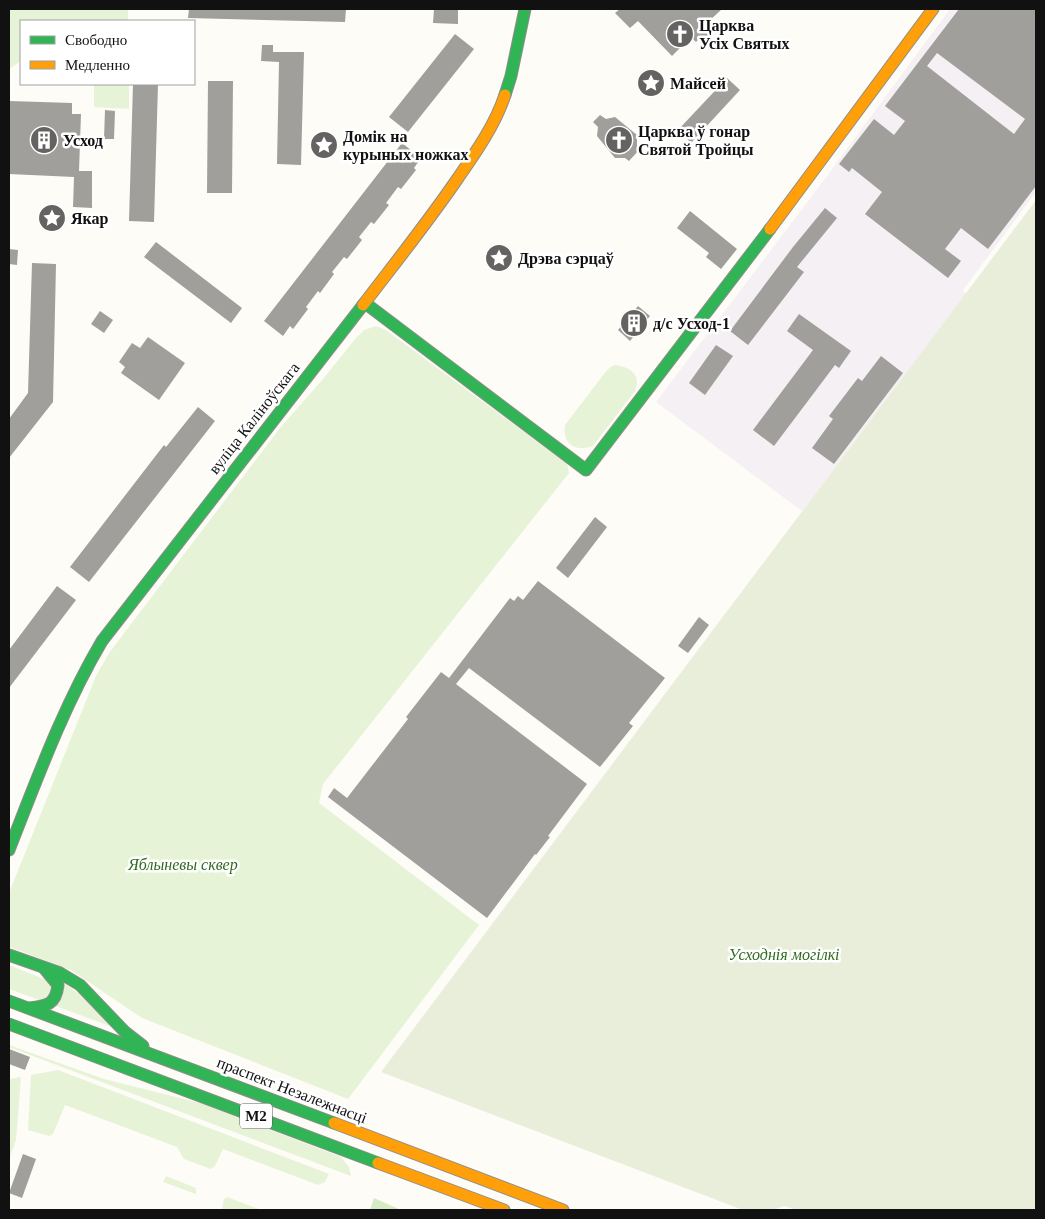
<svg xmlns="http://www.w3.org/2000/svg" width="1045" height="1219" font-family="Georgia,serif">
	<rect width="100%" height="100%" fill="#fdfcf7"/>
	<path fill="#f5f0f3" d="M950,9H1036V192L963,290L966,294L802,511L656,402L821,184Z"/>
	<g fill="#e7f3d7">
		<path d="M9,9H128V21H21V61L9,69Z"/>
		<path d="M94,84H129V109L94,107Z"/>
		<path d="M376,326L386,330L567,464L569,473L323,784L319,803L479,925L348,1099L142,1018L71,970L10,947L9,893L96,676L109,653L280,428L323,379L356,338L364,330Z"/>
		<path d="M614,365C629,366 642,375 635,391L593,446C576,452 562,445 565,425L607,370Z"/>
		<path d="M9,965L49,981L55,988L42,1001L9,989Z"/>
		<path d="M62,982L79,994L112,1027L56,1006Z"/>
		<path d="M9,1045L104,1079L200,1103L341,1157L349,1167L351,1176L9,1047Z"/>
		<path d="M58,1070L329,1174L325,1182L318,1185L223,1149L215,1166L211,1169L184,1159L177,1147L65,1105L53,1134L49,1136L28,1130L31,1075Z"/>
		<path d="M21,1077L16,1140L9,1160V1079Z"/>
		<path d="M166,1176L196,1188V1194L163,1182Z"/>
		<path d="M227,1197L261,1210H226L222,1209L224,1199Z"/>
	</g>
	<path fill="#d8eac5" d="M374,1198L401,1210H370Z"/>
	<path fill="#e9eedb" d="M1036,200V1210H796L784,1206L773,1210H743L381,1072Z"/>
	<g fill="#a19f9c" fill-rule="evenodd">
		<path d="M189,9H346L345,22L188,18Z"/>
		<path d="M434,9H458V24L433,23Z"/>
		<path d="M620,9H722L708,22L712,27L707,32L712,37L705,44L700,38L696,42L691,37L672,56L638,21L630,28L615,13Z"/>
		<path d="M959,9H1036V186L988,249L961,228L945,249L961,261L948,278L865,214L882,192L852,168L849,172L839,164L874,119L894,135L905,121L885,106ZM937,53L1025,119L1014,134L927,66Z"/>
		<path d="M455,34L474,49L408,132L389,117Z"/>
		<path d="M262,45H273V52H304L301,165L277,164L279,62L261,61Z"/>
		<path d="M727,78L740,90L691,143L678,130Z"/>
		<path d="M208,81H233L232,193H207Z"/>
		<path d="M133,84H158L154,222L129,221Z"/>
		<path d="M9,101L72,103V114H81L79,171H92V208L73,207L74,177L9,174Z"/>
		<path d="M105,110L115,111L114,139H104Z"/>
		<path d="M600,115L606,119L615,117L637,135V146L640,149L629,161L625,158H615L597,136L598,127L593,122Z"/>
		<path d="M402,143L421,158L414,168L416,170L401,189L398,187L386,203L389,205L374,224L371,222L359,237L362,240L347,259L344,257L332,272L334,274L320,293L318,291L306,307L308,309L293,329L290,326L283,336L264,321Z"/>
		<path d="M825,208L837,218L797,267L804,272L748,345L730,331L793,247Z"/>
		<path d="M690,211L737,249L721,269L706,257L709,253L677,228Z"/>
		<path d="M156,242L242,308L231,323L144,257Z"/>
		<path d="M9,249L18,250L17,265L9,264Z"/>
		<path d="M32,263L56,264L53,402L9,458V419L28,393Z"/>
		<path d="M638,306L650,316L630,341L618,330Z"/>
		<path d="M100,311L113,320L104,333L91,324Z"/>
		<path d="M799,314L851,351L839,368L835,365L774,446L753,430L813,350L787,331Z"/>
		<path d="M148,337L185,363L159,400L121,373L125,367L119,362L132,343L140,348Z"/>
		<path d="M716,345L733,356L705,395L689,383Z"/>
		<path d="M881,356L903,373L834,464L812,448L833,419L829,416L858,378L862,381Z"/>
		<path d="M198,407L215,421L89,582L70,567L164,445L166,447Z"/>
		<path d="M595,517L607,527L568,578L556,568Z"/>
		<path d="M538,581L665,678L629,723L633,726L600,767L469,668L456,684L587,784L548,836L550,837L536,855L535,854L487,918L328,797L334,788L347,798L408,719L406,717L441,672L449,678L510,598L514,601L518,596L523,600Z"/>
		<path d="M57,586L76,600L9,688V650Z"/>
		<path d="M699,617L709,625L688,653L678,646Z"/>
		<path d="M9,1049L30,1057L25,1070L9,1064Z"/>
		<path d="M23,1154L36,1159L22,1198L9,1193Z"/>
	</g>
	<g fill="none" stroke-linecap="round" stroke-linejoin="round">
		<g stroke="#8e8d8b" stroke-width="13">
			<g id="fast">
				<path d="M505,95L511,76L525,9"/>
				<path d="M365,303L586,470L770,229"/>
				<path d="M9,850C37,779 63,707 102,641L363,305"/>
				<path d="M9,955L60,973L80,985L125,1032L143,1046"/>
				<path d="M9,1001L334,1123"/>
				<path d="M29,1008C46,1006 56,1005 58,985L44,968"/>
				<path d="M9,1024L378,1163"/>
			</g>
		</g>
		<g stroke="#8e8d8b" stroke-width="13">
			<g id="slow">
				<path d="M770,229L933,9"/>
				<path d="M363,305C395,263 428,222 458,178C476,152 495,125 505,95"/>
				<path d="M334,1123L563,1210"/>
				<path d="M378,1163L504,1210"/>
			</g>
		</g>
		<use href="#fast" stroke="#30b455" stroke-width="11"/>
		<use href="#slow" stroke="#ff9f0a" stroke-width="11"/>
	</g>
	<defs>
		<g id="church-disc" transform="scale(1.4375)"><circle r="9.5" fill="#646362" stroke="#fff"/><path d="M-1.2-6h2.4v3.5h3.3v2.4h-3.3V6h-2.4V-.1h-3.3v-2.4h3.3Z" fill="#fff"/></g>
		<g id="sight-disc" transform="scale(1.4375)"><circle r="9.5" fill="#646362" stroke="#fff"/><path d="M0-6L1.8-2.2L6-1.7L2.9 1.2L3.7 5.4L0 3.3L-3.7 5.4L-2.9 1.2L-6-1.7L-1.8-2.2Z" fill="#fff"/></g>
		<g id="building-disc" transform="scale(1.4375)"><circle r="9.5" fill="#646362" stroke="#fff"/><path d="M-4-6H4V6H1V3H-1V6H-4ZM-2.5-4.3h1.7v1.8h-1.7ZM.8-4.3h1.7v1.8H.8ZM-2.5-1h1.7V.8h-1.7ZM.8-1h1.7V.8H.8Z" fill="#fff"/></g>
	</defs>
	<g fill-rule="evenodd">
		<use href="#church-disc" x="680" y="34"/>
		<use href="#sight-disc" x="651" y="83"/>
		<use href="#building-disc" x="44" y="140"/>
		<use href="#church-disc" x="619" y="140"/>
		<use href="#sight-disc" x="324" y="145"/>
		<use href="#sight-disc" x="52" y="218"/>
		<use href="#sight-disc" x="499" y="258"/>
		<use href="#building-disc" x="634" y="323"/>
	</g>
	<g text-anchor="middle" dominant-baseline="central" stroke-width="5" stroke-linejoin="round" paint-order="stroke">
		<rect fill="#fff" stroke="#585858" stroke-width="1" x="240" y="1103.5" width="32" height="25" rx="4"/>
		<g font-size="15" font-weight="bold" fill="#111">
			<text x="256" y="1116">М2</text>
		</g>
		<g font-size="16" font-weight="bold" fill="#111" stroke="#fff" text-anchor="start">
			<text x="699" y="25">Царква<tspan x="699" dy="18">Усіх Святых</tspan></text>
			<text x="670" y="83">Майсей</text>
			<text x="638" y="131">Царква ў гонар<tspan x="638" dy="18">Святой Тройцы</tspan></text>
			<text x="343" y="136">Домік на<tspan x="343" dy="18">курыных ножках</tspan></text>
			<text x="63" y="140">Усход</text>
			<text x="71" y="218">Якар</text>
			<text x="518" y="258">Дрэва сэрцаў</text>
			<text x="653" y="323">д/с Усход-1</text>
		</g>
		<g font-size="16" fill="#111" stroke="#fff">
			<text transform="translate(254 418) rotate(-52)">вуліца Каліноўскага</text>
			<text transform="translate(292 1090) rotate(21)">праспект Незалежнасці</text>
		</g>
		<g font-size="16" font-style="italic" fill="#2f6b1f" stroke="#fff">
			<text x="183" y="864">Яблыневы сквер</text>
			<text x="784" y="954">Усходнія могілкі</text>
		</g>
	</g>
	<rect width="1045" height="1219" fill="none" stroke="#111111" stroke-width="20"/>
	<rect x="20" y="20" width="175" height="65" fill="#ffffff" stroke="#a0a0a0"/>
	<rect x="30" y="36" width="25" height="8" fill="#30b455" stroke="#a0a0a0"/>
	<text x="65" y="45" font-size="15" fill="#111111">Свободно</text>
	<rect x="30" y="61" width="25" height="8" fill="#ff9f0a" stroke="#a0a0a0"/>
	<text x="65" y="70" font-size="15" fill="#111111">Медленно</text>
</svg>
